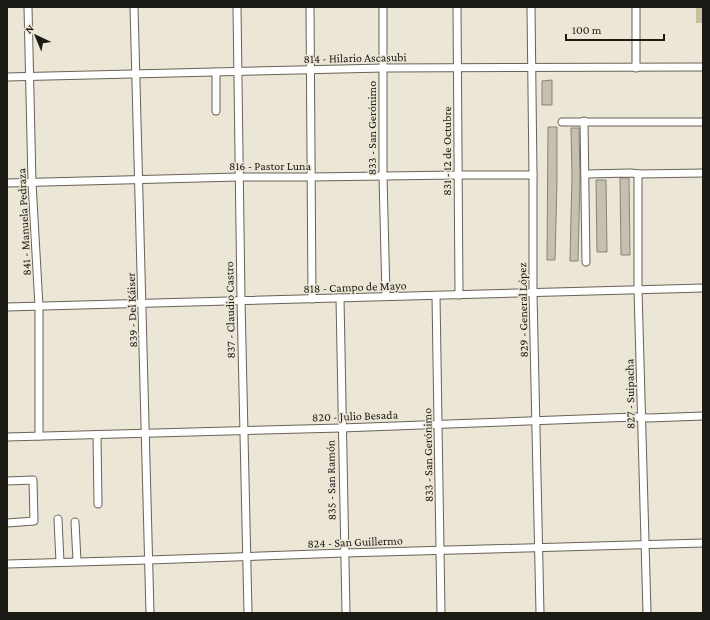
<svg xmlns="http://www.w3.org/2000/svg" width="710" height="620" font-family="'Crimson Pro',serif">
	<rect width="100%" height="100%" fill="#ece6d7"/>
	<rect fill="#ccbfa0" x="696" y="7" width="7" height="16"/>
	<g fill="#c6c0b1" stroke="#898376">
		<path d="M552,80V105H542V81Z"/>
		<path d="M548,127H557V182L555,260H547Z"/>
		<path d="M571,128H579L580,181L578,261H570L572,175Z"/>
		<path d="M620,178H629L630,255H621Z"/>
		<path d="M596,180H606L607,252H597Z"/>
	</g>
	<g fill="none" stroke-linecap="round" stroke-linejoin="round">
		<g stroke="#686356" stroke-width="9">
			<g id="minor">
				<path d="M28,7L32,183L39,306V436"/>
				<path d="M134,7L150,613"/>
				<path d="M237,7L241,300L248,613"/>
				<path d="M310,7L312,299"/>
				<path d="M383,7V176L386,296"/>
				<path d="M457,7L459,295"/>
				<path d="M531,7L533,175V293L540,613"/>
				<path d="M636,7V68"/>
				<path d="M216,72V111"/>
				<path d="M7,77L384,68L703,67"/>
				<path d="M584,121L586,262"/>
				<path d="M562,122H703"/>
				<path d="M586,174L631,173L639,174L703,173"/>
				<path d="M639,174L638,176V290L647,613"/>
				<path d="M7,183L238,177H311L458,175H533"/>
				<path d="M436,296L441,613"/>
				<path d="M340,298L346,613"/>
				<path d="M7,307L703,288"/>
				<path d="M97,435L98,504"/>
				<path d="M7,437L341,428L635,417L649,418L703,416"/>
				<path d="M7,481L33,480L34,521L7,523"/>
				<path d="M58,519L60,562"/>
				<path d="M75,522L77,561"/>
				<path d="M7,564L149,560L344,553L703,543"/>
			</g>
		</g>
		<use href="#minor" stroke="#fff" stroke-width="7"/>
	</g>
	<g text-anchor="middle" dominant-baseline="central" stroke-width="3" stroke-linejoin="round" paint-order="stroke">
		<g font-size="12" fill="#1c1a15" stroke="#ece6d7">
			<text transform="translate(355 58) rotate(-1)">814 - Hilario Ascasubi</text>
			<text transform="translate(372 128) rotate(-90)">833 - San Gerónimo</text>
			<text transform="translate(447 151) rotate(-90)">831 - 12 de Octubre</text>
			<text x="270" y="166">816 - Pastor Luna</text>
			<text transform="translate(24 222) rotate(-93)">841 - Manuela Pedraza</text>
			<text transform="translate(355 287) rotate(-2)">818 - Campo de Mayo</text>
			<text transform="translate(132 310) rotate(-92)">839 - Del Káiser</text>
			<text transform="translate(230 310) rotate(-91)">837 - Claudio Castro</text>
			<text transform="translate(523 310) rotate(-91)">829 - General López</text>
			<text transform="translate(630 394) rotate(-91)">827 - Suipacha</text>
			<text transform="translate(355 416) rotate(-2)">820 - Julio Besada</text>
			<text transform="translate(428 455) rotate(-91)">833 - San Gerónimo</text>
			<text transform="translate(331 480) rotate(-91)">835 - San Ramón</text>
			<text transform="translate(355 542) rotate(-2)">824 - San Guillermo</text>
		</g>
	</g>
	<rect width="710" height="620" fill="none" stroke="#1c1a15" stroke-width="16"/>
	<g transform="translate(36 36) rotate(316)" stroke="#ece6d7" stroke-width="3" paint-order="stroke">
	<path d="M0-3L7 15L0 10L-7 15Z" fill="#1c1a15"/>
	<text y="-6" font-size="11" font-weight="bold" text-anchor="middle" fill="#1c1a15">N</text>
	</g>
	<path d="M566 34v6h98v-6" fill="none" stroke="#1c1a15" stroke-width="2"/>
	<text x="572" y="34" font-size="12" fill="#1c1a15" stroke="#ece6d7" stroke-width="3" paint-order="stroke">100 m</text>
</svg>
